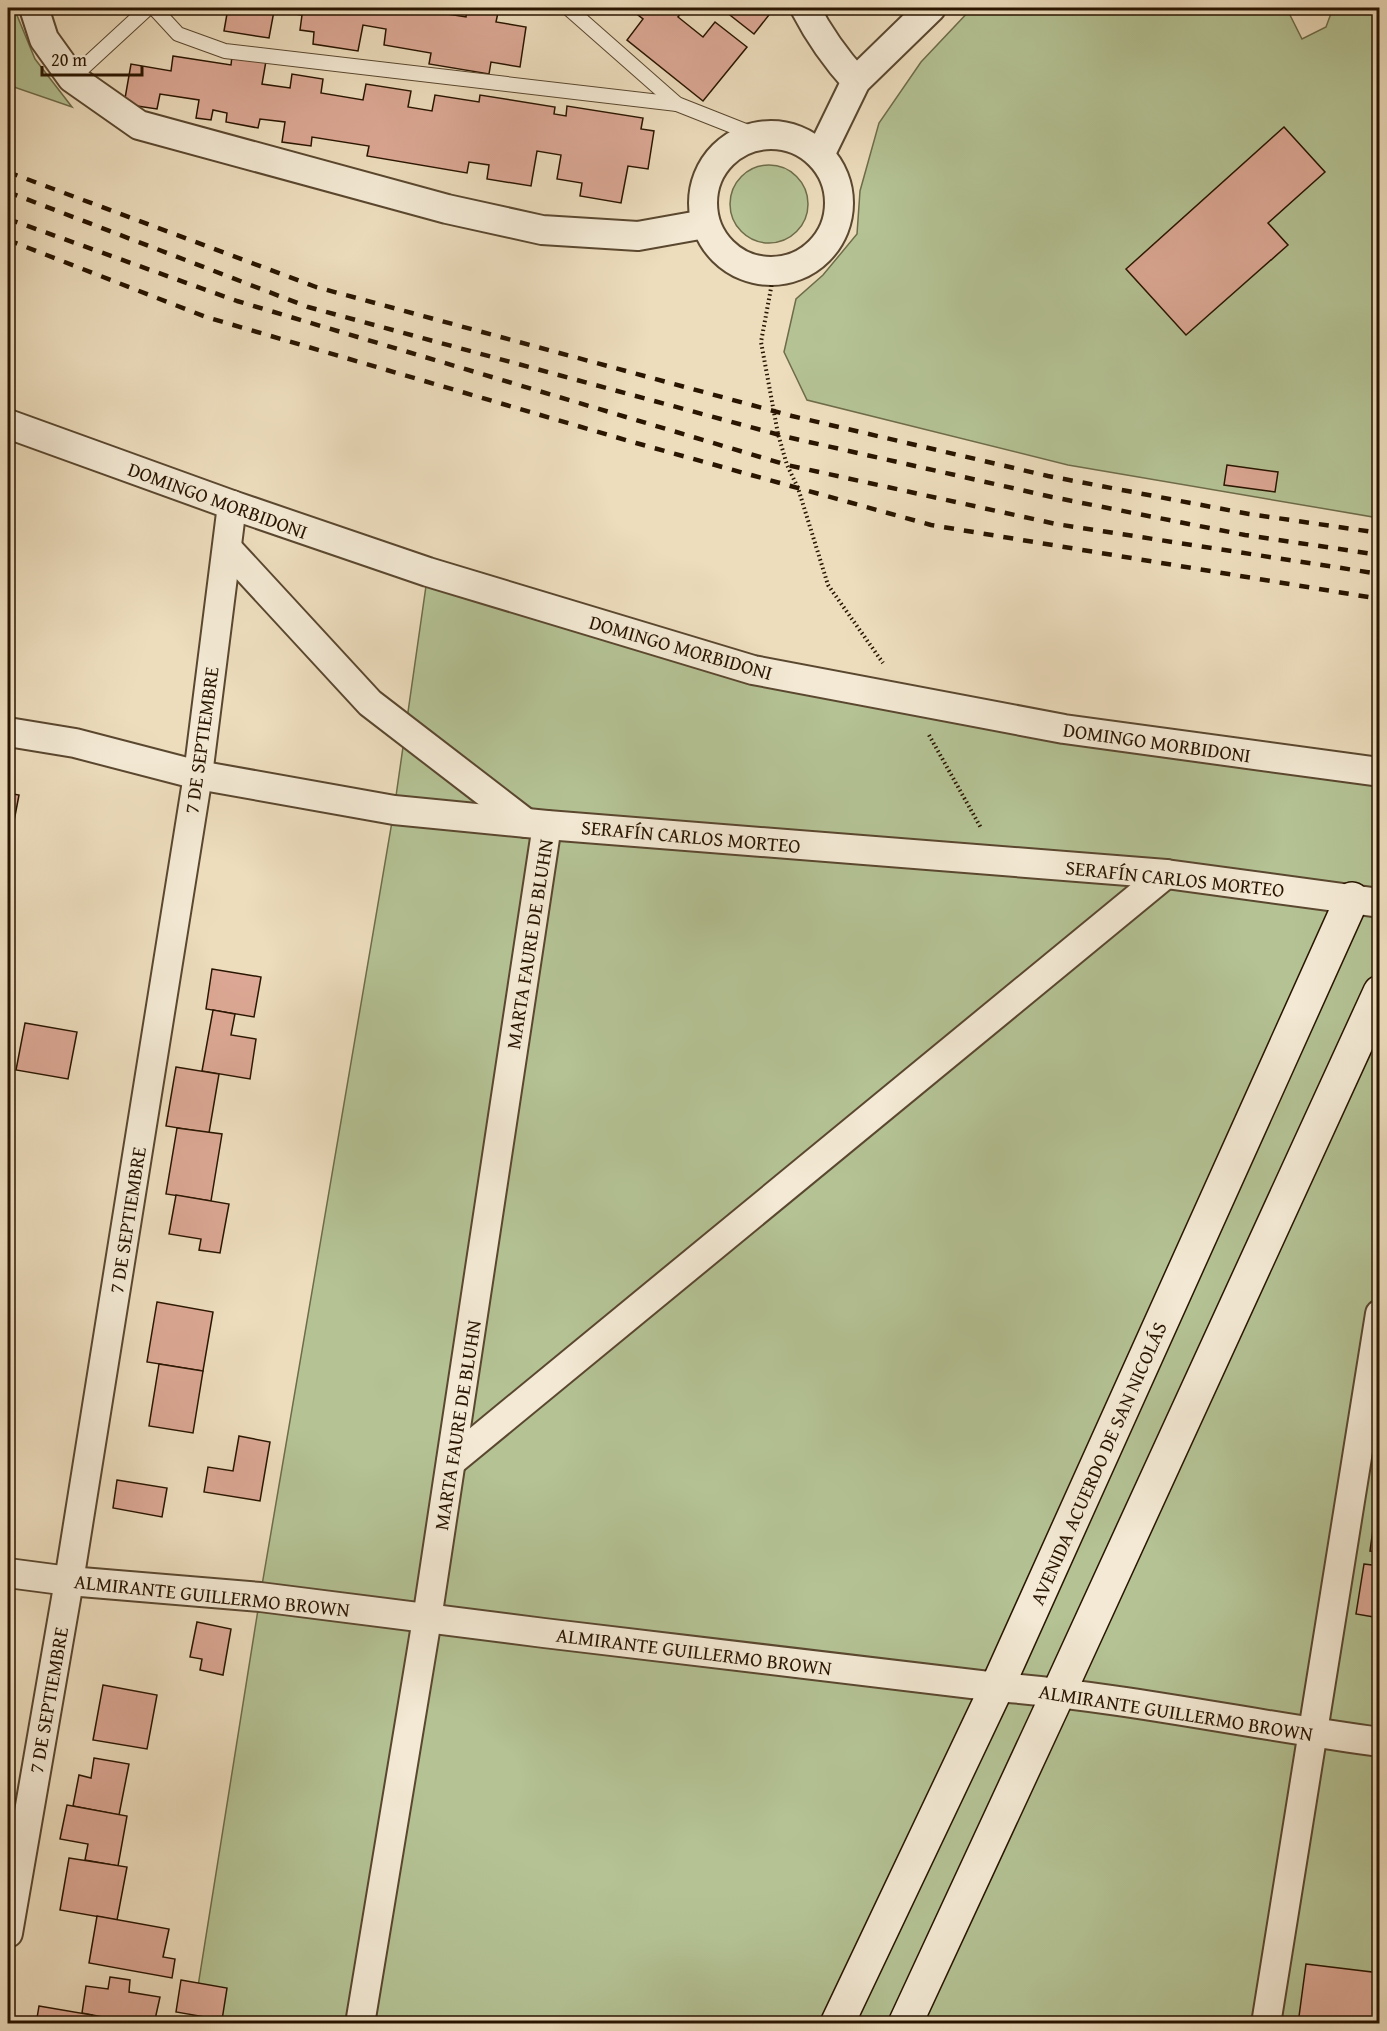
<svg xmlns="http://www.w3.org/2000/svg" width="1387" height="2031" font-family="'Gentium Book Plus',serif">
	<rect width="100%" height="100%" fill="#edddbd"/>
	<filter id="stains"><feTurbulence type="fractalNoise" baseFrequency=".00333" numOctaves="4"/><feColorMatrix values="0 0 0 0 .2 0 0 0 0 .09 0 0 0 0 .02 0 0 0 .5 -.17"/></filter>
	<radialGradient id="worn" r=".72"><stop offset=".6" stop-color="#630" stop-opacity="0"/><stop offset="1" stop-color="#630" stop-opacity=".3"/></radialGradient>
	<g fill="#b4c294" stroke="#6e6c4a" stroke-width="1.5">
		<path d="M8,8H14L35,59L72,107L8,85Z"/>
		<path d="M972,8H1295L1290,15L1302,39L1326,27L1333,8H1379V518L1068,465L807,400L784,352L796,299L823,275L857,234L860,191L879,123L921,62Z"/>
		<circle cx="769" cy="204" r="39"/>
		<path d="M428,572L753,670L1379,771V2023L192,2024L260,1597L394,810Z"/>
	</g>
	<g fill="#dca895" stroke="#291500" stroke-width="1.5">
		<path d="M228,8H409L466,17L467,8H499L496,22L526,27L520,67L491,62L489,74L429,64L431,53L384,45L386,29L363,25L358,51L313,44L314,32L300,30L302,15L274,11L269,38L224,31Z"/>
		<path d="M629,8H685L678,17L703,37L715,22L747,47L703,101L627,40L643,19Z"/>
		<path d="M721,8H760L769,15L754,34Z"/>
		<path d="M173,56L231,65L232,56L266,61L262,84L290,88L292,74L323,79L321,93L363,100L366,84L411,91L408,107L432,111L435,95L479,102L480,95L555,107L554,114L566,116L567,106L643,118L641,129L654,131L648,169L628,166L621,203L580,196L582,183L557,179L561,155L537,151L531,186L487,179L489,165L469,162L467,173L367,156L369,146L312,137L311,146L282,142L285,122L260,119L258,128L226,122L227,113L213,110L211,120L196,118L199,100L160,94L157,109L124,104L131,64L171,71Z"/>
		<path d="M1284,127L1325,172L1268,223L1288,245L1186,335L1126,269Z"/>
		<path d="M1227,465L1278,472L1275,492L1224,485Z"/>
		<path d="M8,793L19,795L10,842H8Z"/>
		<path d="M212,969L261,977L254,1017L206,1009Z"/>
		<path d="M213,1010L235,1014L231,1035L256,1039L250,1079L202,1071Z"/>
		<path d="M25,1023L77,1032L68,1079L16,1070Z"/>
		<path d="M176,1067L219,1074L209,1133L166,1126Z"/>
		<path d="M177,1128L222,1134L211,1201L166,1194Z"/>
		<path d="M176,1195L229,1204L220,1253L199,1250L201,1239L169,1234Z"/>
		<path d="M157,1302L213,1312L203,1371L147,1362Z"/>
		<path d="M159,1364L203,1371L193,1433L149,1426Z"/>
		<path d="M239,1436L270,1442L260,1501L204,1492L208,1467L233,1471Z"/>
		<path d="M117,1480L167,1488L162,1517L113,1508Z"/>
		<path d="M1377,1500H1380V1552L1370,1551Z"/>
		<path d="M1364,1564L1380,1566V1618L1356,1614Z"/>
		<path d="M197,1622L231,1629L223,1675L200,1670L202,1659L190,1657Z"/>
		<path d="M103,1685L157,1695L147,1749L93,1740Z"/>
		<path d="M94,1758L129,1764L119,1815L73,1806L79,1775L91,1778Z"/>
		<path d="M67,1805L127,1816L118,1866L85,1860L88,1844L60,1839Z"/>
		<path d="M69,1858L127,1867L117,1920L60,1910Z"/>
		<path d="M97,1916L169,1929L163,1957L175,1959L172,1978L89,1963Z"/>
		<path d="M1306,1964L1380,1973L1373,2024H1298Z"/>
		<path d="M110,1977L130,1980L129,1992L160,1997L154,2024H139L82,2013L86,1986L108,1989Z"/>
		<path d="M181,1980L227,1988L222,2020L176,2012Z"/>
		<path d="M39,2006L92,2015L90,2024H36Z"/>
	</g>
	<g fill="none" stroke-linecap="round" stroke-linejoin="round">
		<g stroke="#5a472f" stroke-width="16">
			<g id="lane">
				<path d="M154,8L178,34L225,51L677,104"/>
				<path d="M568,8L677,104L758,136"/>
				<path d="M72,78L148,8"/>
			</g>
		</g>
		<g stroke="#5a472f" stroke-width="32">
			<g id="street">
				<path d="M34,8L44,39L72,78L139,125L447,209L542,230L638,236L705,224"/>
				<path d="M805,8C819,35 835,58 856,81"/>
				<circle cx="771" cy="203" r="68"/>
				<path d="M820,155L856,81L931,8"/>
				<path d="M8,424L232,505L428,572L753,670L1064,729L1380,772"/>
				<path d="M227,548L370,703L526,823"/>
				<path d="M8,732L75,743L198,775L394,810L547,825L1166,874L1380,903"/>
				<path d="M451,1462L1166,874"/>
				<path d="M8,1573L69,1581L260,1597L544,1633L997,1687C1125,1697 1252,1725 1380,1742"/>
				<path d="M8,1933L69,1581L198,775L232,505"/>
				<path d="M360,2024L427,1619L547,825"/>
				<path d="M1266,2024L1380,1314"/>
			</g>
		</g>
		<g stroke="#291500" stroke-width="36">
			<g id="secondary">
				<path d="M837,2024L997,1687L1352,899"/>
				<path d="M905,2024L1059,1692L1380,992"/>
			</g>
		</g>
		<g stroke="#291500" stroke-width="4" stroke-dasharray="1.5 3" stroke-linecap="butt">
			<path d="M774,272L761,342L778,434L787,465L798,488L828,585L883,663"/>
			<path d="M929,735L981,828"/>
		</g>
		<use href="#lane" stroke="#f3e9d4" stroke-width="14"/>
		<use href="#street" stroke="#f3e9d4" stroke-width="28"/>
		<use href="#secondary" stroke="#f3e9d4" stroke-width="33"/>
		<g stroke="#291500" stroke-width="4.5" stroke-dasharray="10 10" stroke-linecap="butt">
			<path d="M8,172L316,287L792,416L1048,476L1249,514L1380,533"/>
			<path d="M8,192L308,307L787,437L1052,497L1245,535L1380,555"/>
			<path d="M8,219L237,301L787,465L1056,524L1380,574"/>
			<path d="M8,240L206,317L636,443L931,525L1380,599"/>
		</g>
	</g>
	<g text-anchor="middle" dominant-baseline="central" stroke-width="5" stroke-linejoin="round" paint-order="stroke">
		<g font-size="20" fill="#291500" stroke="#f3e9d4">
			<text transform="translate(218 500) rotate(20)">DOMINGO MORBIDONI</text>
			<text transform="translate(681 647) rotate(16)">DOMINGO MORBIDONI</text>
			<text transform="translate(201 740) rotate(-82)">7 DE SEPTIEMBRE</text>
			<text transform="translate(1157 742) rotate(8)">DOMINGO MORBIDONI</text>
			<text transform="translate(691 836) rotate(5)">SERAFÍN CARLOS MORTEO</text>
			<text transform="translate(1175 878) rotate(6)">SERAFÍN CARLOS MORTEO</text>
			<text transform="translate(529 944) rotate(-81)">MARTA FAURE DE BLUHN</text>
			<text transform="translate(127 1220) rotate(-81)">7 DE SEPTIEMBRE</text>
			<text transform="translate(457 1425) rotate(-81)">MARTA FAURE DE BLUHN</text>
			<text transform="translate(1098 1463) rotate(-66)">AVENIDA ACUERDO DE SAN NICOLÁS</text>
			<text transform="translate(212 1595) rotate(6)">ALMIRANTE GUILLERMO BROWN</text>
			<text transform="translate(694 1651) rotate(7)">ALMIRANTE GUILLERMO BROWN</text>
			<text transform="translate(48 1700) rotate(-80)">7 DE SEPTIEMBRE</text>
			<text transform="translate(1176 1712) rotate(9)">ALMIRANTE GUILLERMO BROWN</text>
		</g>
	</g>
	<rect width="1387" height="2031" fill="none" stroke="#edddbd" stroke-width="30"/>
	<rect x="9" y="9" width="1369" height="2013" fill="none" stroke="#291500" stroke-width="3"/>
	<rect x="15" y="15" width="1357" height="2001" fill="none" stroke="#291500" stroke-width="1.5"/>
	<path d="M42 66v9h100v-9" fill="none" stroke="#291500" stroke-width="3"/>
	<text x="51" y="66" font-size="18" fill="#291500" stroke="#f3e9d4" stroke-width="4.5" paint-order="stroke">20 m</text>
	<rect width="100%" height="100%" filter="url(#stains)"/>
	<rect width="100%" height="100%" fill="url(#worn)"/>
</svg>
